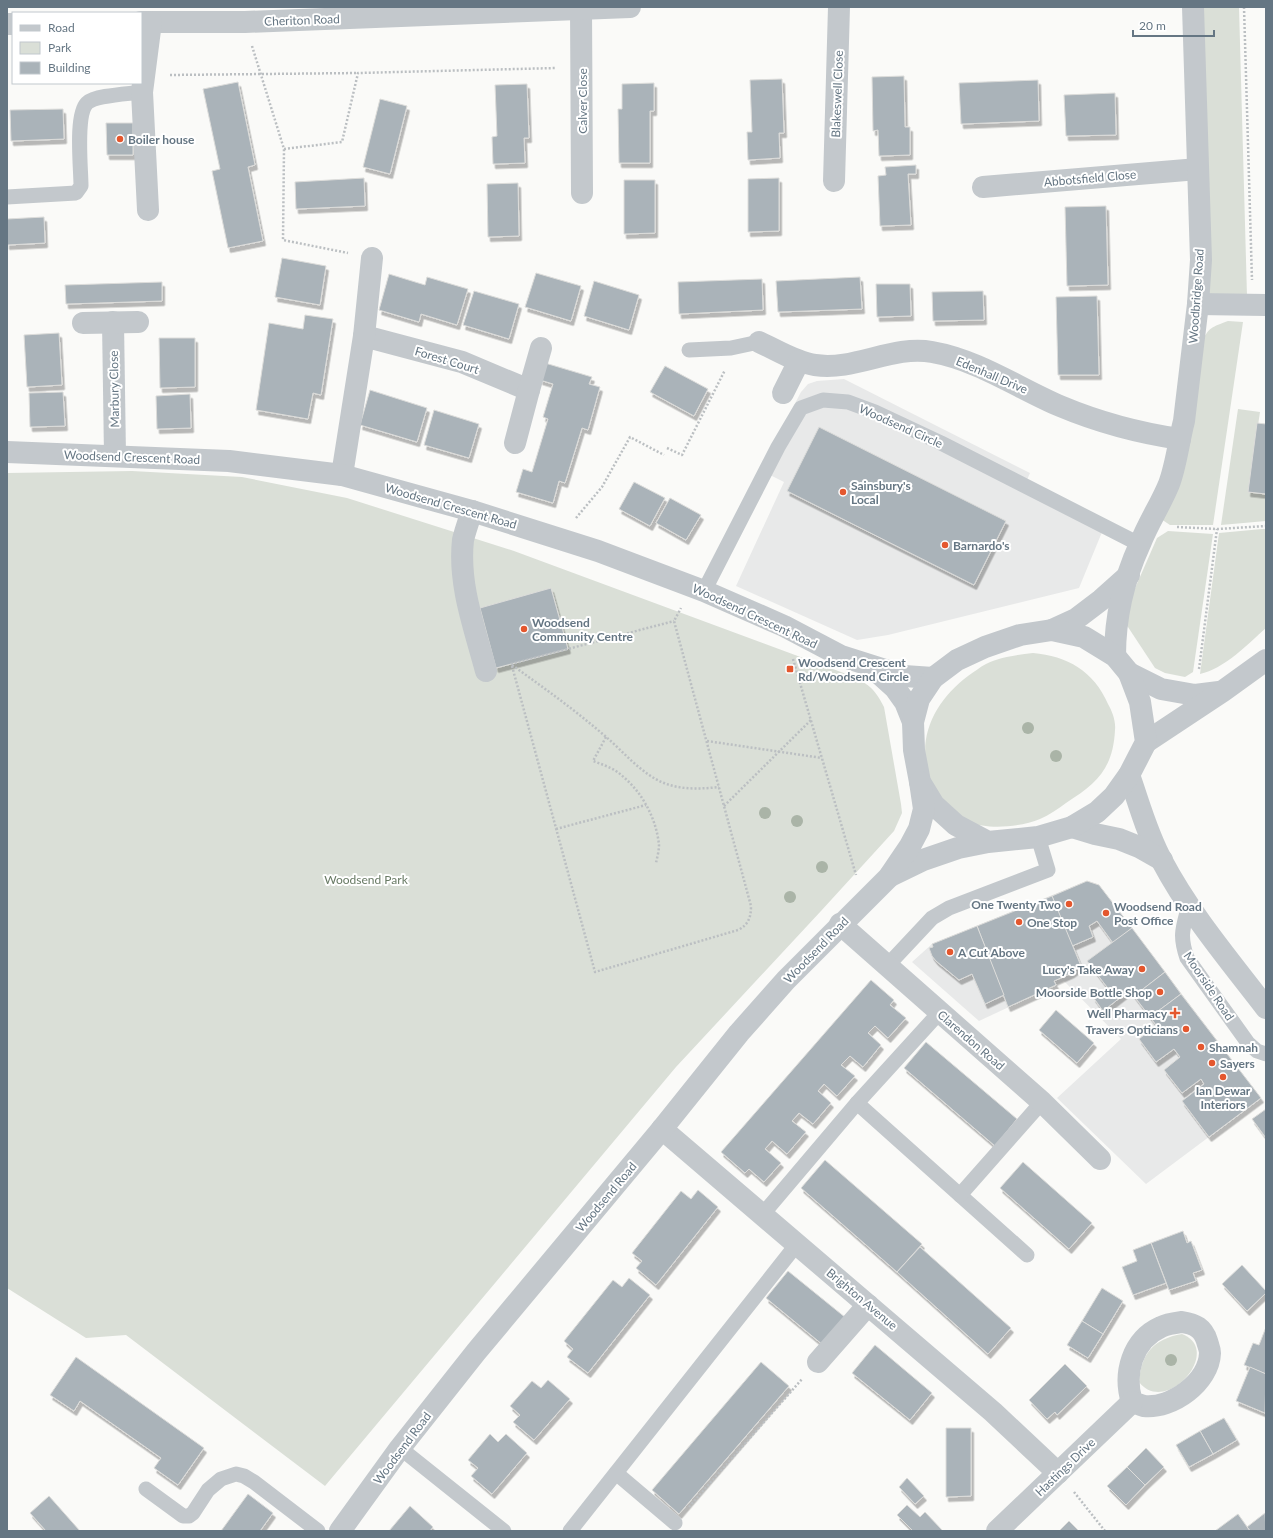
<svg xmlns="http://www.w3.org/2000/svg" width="1273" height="1538" font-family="Lato,sans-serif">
	<defs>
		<filter id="shadow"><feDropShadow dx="2.5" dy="4.5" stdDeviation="0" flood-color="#0004"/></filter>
	</defs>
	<rect width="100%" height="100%" fill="#fafaf8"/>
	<g fill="#e8e9e9">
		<path d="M844,379L1030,473L1027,480L1107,520L1079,588L888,635L857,640L736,586L784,482L760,470L801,392L808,384L817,381Z"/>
		<path d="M1087,881L1099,885L1101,888L1261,1098L1146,1184L1057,1098L1121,1039L1064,981L979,1021L912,962L932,944Z"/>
	</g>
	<g fill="#dadfd7">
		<path d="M1199,7H1239L1247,296H1205Z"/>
		<path d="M1228,321L1243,322L1213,525H1170L1161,519L1201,343C1209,327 1212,327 1228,321Z"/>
		<path d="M1238,409L1260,412L1248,492L1266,495V521L1221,525Z"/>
		<path d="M132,471L242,477L347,498L514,551L849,675C868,683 875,689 884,707L901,804L902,813L894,831L821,911L676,1067L325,1486L126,1335L86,1338L7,1288V473Z"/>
		<path d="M1262,529H1266V628C1248,644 1224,669 1200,674L1219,533Z"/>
		<path d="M1168,531L1213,534L1193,672L1185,677L1165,673L1155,668L1126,624L1129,602L1157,538Z"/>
		<path d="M1033,653C1067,656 1094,671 1108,704C1112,711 1116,721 1115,730C1113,769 1097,783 1066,803C1058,809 1049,815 1040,819C1021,827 988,830 969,822C962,820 956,811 951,806C946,802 939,797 935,792C932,788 931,780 929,775C916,736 937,699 968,676C974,672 980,667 986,664C1000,657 1017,655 1033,653Z"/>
		<path d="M1182,1334C1224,1350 1166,1417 1139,1382C1141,1354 1153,1339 1182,1334Z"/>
	</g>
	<g fill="#aab3b9" stroke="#dcdcda" filter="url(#shadow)">
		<path d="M904,76L905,127H910V155L879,156L878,130L873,131L872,77Z"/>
		<path d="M782,79L784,133H779L780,158L748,160L747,132H752L750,80Z"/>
		<path d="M1038,80L1039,121L961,124L959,83Z"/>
		<path d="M238,82L255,165L248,167L263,241L228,248L212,171L220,169L203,89Z"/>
		<path d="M654,83V111H650V163H619L618,109H622V84Z"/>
		<path d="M527,84L529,138H524L525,163L493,164L492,137L497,136L495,85Z"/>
		<path d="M1115,93L1116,135L1066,136L1064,95Z"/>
		<path d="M380,99L407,106L390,174L363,167Z"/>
		<path d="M63,109L64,139L11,141L10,110Z"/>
		<path d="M106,123H133V155H107Z"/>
		<path d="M916,165V174H908L911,225L880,226L878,176L886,175L885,167Z"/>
		<path d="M364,178L365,206L296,209L295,182Z"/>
		<path d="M779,178V231L748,232V179Z"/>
		<path d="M624,180H655V233L624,234Z"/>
		<path d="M518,183L519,236L488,237L487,184Z"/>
		<path d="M1106,206L1108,285L1067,286L1065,207Z"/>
		<path d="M44,217L45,243L7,245V219Z"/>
		<path d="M282,258L326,266L320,305L275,297Z"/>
		<path d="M536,273L581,286L571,321L525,307Z"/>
		<path d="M389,274L425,285L427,277L468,289L457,325L421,314L419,322L379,310Z"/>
		<path d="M860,277L862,309L778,312L776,281Z"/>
		<path d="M762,279L763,310L679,314L678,282Z"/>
		<path d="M594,281L639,295L629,330L584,316Z"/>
		<path d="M162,282V301L66,304L65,285Z"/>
		<path d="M876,284H910L911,316L877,317Z"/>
		<path d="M474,291L519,304L509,339L463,325Z"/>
		<path d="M983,291L984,320L933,321L932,292Z"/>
		<path d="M1097,296L1099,375H1058L1056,297Z"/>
		<path d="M305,315L333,319L321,395L313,393L308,419L256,410L269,323L303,329Z"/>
		<path d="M59,333L62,385L27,387L24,335Z"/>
		<path d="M159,338H195V387L160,388Z"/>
		<path d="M545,363L592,377L589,384L600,387L588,430L582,428L565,483L559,481L553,503L516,492L523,469L532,472L548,419L543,417L553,384L540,380Z"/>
		<path d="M665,366L708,389L694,416L650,392Z"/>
		<path d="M370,390L427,408L417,442L360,425Z"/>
		<path d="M63,392L65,426L30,427L29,393Z"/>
		<path d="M190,394L191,428L157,429L156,396Z"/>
		<path d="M434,410L479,424L469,458L424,445Z"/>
		<path d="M1257,423L1266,424V494L1248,492Z"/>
		<path d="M819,427L1006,521L974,585L787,491Z"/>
		<path d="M634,482L665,498L650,526L619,509Z"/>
		<path d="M670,498L701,515L686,540L656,523Z"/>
		<path d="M551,588L568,649L496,668L480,608Z"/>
		<path d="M1087,881L1099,885L1132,928L1113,943L1097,921L1089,926L1093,937L1072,946L1052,896Z"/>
		<path d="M1052,896L1081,966L1072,973L1054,981L1056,985L1008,1007L977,926Z"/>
		<path d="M977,926L1004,995L985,1004L972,974L959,980L936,961L932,956L929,948L933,947L932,944Z"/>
		<path d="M1132,928L1165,972L1134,996L1130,990L1103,1011L1093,997L1107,987L1087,961Z"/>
		<path d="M1165,972L1181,994L1150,1017L1134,996Z"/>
		<path d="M871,980L894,1000L890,1005L906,1018L888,1038L875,1026L868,1033L881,1045L863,1067L850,1056L841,1065L855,1076L837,1096L824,1084L818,1091L831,1103L813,1124L799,1113L792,1121L806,1132L787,1154L772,1141L765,1149L781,1163L764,1182L749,1169L745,1173L721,1152Z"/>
		<path d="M1181,994L1261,1098L1209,1137L1182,1101L1204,1084L1201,1079L1182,1093L1164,1070L1180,1057L1174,1049L1156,1062L1139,1039L1156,1025L1150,1017Z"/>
		<path d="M1056,1010L1094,1043L1077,1063L1039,1030Z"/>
		<path d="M926,1042L1017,1119L995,1146L904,1068Z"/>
		<path d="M1266,1109V1138L1252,1119Z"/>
		<path d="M825,1160L922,1244L897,1272L801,1188Z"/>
		<path d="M1023,1162L1092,1223L1069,1249L1000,1188Z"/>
		<path d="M698,1190L718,1207L656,1285L636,1268L642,1261L632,1253L681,1191L691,1199Z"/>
		<path d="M1183,1231L1187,1243L1191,1241L1202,1270L1193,1273L1196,1281L1169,1290L1151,1243Z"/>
		<path d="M1151,1243L1166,1283L1133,1295L1122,1267L1137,1261L1133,1250Z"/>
		<path d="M920,1247L1011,1328L988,1354L897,1272Z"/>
		<path d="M1242,1265L1266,1291V1293L1247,1311L1222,1284Z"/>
		<path d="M788,1271L846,1318L823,1345L766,1298Z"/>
		<path d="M629,1278L650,1295L588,1373L567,1357L573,1349L564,1341L613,1280L622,1287Z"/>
		<path d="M1102,1288L1123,1301L1103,1334L1082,1321Z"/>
		<path d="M1082,1321L1103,1334L1088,1358L1067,1345Z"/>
		<path d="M1266,1327V1374L1244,1365L1253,1343L1259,1345Z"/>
		<path d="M875,1345L932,1393L910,1420L852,1373Z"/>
		<path d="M76,1357L204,1448L178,1485L154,1468L161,1458L80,1401L74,1411L50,1395Z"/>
		<path d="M761,1362L789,1386L679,1514L652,1490Z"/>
		<path d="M1065,1364L1087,1386L1057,1415L1055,1412L1047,1419L1029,1400Z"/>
		<path d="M1250,1367L1266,1374L1265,1413L1236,1401Z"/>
		<path d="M548,1380L570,1399L534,1440L513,1422L520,1415L510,1406L532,1381L541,1388Z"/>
		<path d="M1224,1418L1237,1440L1213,1454L1200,1431Z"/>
		<path d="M946,1428H971V1496L946,1497Z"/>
		<path d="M1200,1431L1213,1454L1189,1467L1176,1445Z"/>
		<path d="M490,1434L498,1442L506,1434L527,1453L492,1494L471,1476L478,1468L468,1460Z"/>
		<path d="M1146,1448L1164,1467L1145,1485L1127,1467Z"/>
		<path d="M1127,1467L1145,1485L1126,1505L1107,1486Z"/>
		<path d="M907,1478L924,1496L915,1504L899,1487Z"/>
		<path d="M248,1494L273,1513L260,1531H221Z"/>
		<path d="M49,1496L80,1531H46L30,1513Z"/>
		<path d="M907,1505L920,1517L925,1512L943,1531H913L897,1515Z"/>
		<path d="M410,1506L433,1527L430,1531H389Z"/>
		<path d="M1265,1513L1266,1531H1250L1247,1527Z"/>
		<path d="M1238,1514L1250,1531H1215Z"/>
		<path d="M1069,1521L1079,1531H1059Z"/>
	</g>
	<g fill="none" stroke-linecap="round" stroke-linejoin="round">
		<g stroke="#bbbfc2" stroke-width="2.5" stroke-dasharray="2 2" stroke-linecap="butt">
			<path d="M1244,7L1252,280"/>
			<path d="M252,46L284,149L283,240L348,253"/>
			<path d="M170,75L358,73"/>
			<path d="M284,149L342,142L358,73L556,68"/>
			<path d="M667,448L682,455L725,370"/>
			<path d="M576,518L602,487L630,437L664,455"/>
			<path d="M1177,527L1217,529L1266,526"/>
			<path d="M793,659L856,875"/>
			<path d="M511,664L674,621"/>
			<path d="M512,665C544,688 575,710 605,736C623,751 641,774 664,783C681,790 702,789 719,787"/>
			<path d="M512,666L595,972L738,930C748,925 751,918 751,906L674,621L681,608"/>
			<path d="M1199,669L1217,529"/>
			<path d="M606,737L593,761C601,764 610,767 616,771C640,788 656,816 659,845C659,851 657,858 656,863"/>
			<path d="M707,741L822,758"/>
			<path d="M724,806L811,720"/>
			<path d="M556,829L646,805"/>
			<path d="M1074,1492L1105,1531"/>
			<path d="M689,1507L802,1379"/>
		</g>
		<g stroke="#c3c8cc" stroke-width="15">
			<path d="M7,197L76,193L81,186C81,168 75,115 87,103C96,95 129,94 142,92"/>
			<path d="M689,350L731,348L759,342"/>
			<path d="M704,591L778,447L801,408L823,400L848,402L875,412L941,443L1139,544"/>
			<path d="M1189,905C1183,928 1179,935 1187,958L1248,1043L1257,1051L1266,1054"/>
			<path d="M887,966L932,918L949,908L1048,870L1038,837"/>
			<path d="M857,1103L1027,1255"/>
			<path d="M960,1195L1042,1102"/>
			<path d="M763,1214L857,1103L939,1013"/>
			<path d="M400,1448L504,1531"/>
			<path d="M616,1473L675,1523"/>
			<path d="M146,1489L183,1516H189L193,1513L208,1490L221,1479L236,1474L244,1476L254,1482L318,1531"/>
			<path d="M570,1531L797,1244"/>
		</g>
		<g stroke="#c3c8cc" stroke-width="22">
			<path d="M581,8L582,193"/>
			<path d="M141,22H245L630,7"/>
			<path d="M7,24H13"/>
			<path d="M834,181L839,7"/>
			<path d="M983,187L1198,169"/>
			<path d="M148,210L142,92L151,22"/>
			<path d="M1198,304L1266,305"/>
			<path d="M113,322L115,456"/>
			<path d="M83,323L138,322"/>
			<path d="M364,336L462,362L529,390"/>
			<path d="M759,342C777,350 795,362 815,365C855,371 892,345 932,352C978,360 1018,388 1060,406C1098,422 1139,433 1180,439"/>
			<path d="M783,393L799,361"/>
			<path d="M515,443L529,390L541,348"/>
			<path d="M342,475L364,336L372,258"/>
			<path d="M472,511C469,520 465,531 463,540C458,585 475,629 486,671"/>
			<path d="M1052,630L1076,619L1101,600L1129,575"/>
			<path d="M1115,656C1115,617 1124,579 1140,544C1148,523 1161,504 1169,484C1176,466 1179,440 1184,421L1198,304L1201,260L1193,7"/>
			<path d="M840,924L1042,1102L1100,1159"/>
			<path d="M662,1129L993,1412L1058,1473"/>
			<path d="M1182,1322C1195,1324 1203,1328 1207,1341C1208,1345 1210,1349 1210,1353C1209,1382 1172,1409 1144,1406C1140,1405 1136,1403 1132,1402C1123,1374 1132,1340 1161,1327C1167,1324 1175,1323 1182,1322Z"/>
			<path d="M818,1362L868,1305"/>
			<path d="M997,1531L1132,1402"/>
		</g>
		<g stroke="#c3c8cc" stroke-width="22">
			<path d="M7,452L229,461L342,475L472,511L598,551L704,591L784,626L841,656L904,676L933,678"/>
			<path d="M874,669L895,688L905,702L913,722"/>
			<path d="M1129,673L1161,689L1195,695L1219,692"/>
			<path d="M1146,742L1223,691L1266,660"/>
			<path d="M1129,775C1139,803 1147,834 1162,861C1190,914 1230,961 1266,1008"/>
			<path d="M1072,827L1095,834L1119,839L1139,847L1162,860"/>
			<path d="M890,876L923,860L958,848L988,842L1038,837L1072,827L1097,812L1114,796L1129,775L1146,742L1140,702L1129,673L1115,656L1084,637L1052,630L1020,635L985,647L957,660L933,678L919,699L913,722L914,750L920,782L934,805L956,825L988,842"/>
			<path d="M340,1531L400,1448L476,1352L662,1129L739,1033L786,980L889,877L910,846L919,829L924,809L920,782"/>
		</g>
	</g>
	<g fill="#aab4a7">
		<circle cx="1028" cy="728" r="6"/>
		<circle cx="1056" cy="756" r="6"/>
		<circle cx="765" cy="813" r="6"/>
		<circle cx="797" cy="821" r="6"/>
		<circle cx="822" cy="867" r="6"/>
		<circle cx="790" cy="897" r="6"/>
		<circle cx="1171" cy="1360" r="6"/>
	</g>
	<g fill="#e4572e" stroke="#fff" stroke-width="1.5">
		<circle cx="120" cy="139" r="4"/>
		<circle cx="843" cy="492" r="4"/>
		<circle cx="945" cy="545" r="4"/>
		<circle cx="524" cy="629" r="4"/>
		<rect x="786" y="665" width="8" height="8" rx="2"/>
		<circle cx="1069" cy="904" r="4"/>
		<circle cx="1106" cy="913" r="4"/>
		<circle cx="1019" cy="922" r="4"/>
		<circle cx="950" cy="952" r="4"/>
		<circle cx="1142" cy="969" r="4"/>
		<circle cx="1160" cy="992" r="4"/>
		<path d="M1173 1007h4v4h4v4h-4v4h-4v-4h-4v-4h4z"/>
		<circle cx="1186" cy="1029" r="4"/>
		<circle cx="1201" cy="1047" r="4"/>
		<circle cx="1212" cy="1063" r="4"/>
		<circle cx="1223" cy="1077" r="4"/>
	</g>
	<g text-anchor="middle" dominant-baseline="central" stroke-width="4" stroke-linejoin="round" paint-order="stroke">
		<g font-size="12" fill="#657683" stroke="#fff">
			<text transform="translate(302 20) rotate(-2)">Cheriton Road</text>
			<text transform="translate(837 94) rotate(-88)">Blakeswell Close</text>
			<text transform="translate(582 101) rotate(-90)">Calver Close</text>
			<text transform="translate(1090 178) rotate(-5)">Abbotsfield Close</text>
			<text transform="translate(1196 296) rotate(-86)">Woodbridge Road</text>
			<text transform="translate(447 360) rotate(17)">Forest Court</text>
			<text transform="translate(992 375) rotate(23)">Edenhall Drive</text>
			<text transform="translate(114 389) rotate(-91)">Marbury Close</text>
			<text transform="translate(901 426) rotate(24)">Woodsend Circle</text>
			<text transform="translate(132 457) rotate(2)">Woodsend Crescent Road</text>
			<text transform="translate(451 506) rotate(16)">Woodsend Crescent Road</text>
			<text transform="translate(755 616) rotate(25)">Woodsend Crescent Road</text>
			<text transform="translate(816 950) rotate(-46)">Woodsend Road</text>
			<text transform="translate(1209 986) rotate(56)">Moorside Road</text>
			<text transform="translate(971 1040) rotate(41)">Clarendon Road</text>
			<text transform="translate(606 1197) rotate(-50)">Woodsend Road</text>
			<text transform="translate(862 1299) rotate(40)">Brighton Avenue</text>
			<text transform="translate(402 1448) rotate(-53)">Woodsend Road</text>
			<text transform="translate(1065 1467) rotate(-44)">Hastings Drive</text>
		</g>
		<g font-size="12" font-weight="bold" fill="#657683" stroke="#fff" text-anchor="start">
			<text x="128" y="139">Boiler house</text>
			<text x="851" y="485">Sainsbury's<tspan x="851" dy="14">Local</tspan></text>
			<text x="953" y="545">Barnardo's</text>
			<text x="532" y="622">Woodsend<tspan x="532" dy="14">Community Centre</tspan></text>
			<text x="798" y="662">Woodsend Crescent<tspan x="798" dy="14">Rd/Woodsend Circle</tspan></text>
			<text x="1061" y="904" text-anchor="end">One Twenty Two</text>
			<text x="1114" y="906">Woodsend Road<tspan x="1114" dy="14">Post Office</tspan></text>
			<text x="1027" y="922">One Stop</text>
			<text x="958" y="952">A Cut Above</text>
			<text x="1134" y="969" text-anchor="end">Lucy's Take Away</text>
			<text x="1152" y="992" text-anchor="end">Moorside Bottle Shop</text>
			<text x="1167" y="1013" text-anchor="end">Well Pharmacy</text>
			<text x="1178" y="1029" text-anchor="end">Travers Opticians</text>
			<text x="1209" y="1047">Shamnah</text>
			<text x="1220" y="1063">Sayers</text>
			<text x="1223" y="1090" text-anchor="middle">Ian Dewar<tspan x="1223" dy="14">Interiors</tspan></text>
		</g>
		<g font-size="12" fill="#687a64" stroke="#fff">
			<text x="366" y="879">Woodsend Park</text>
		</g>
	</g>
	<rect width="1273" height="1538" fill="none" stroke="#657683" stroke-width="16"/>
	<rect x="12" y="12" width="130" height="72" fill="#ffffff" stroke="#c1c8cd"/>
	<rect x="20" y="25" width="20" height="6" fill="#c3c8cc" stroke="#c1c8cd"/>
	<text x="48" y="32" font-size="12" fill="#657683">Road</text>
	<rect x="20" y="42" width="20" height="12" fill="#dadfd7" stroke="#c1c8cd"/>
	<text x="48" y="52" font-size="12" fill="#657683">Park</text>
	<rect x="20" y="62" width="20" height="12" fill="#aab3b9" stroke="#c1c8cd"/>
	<text x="48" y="72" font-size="12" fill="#657683">Building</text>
	<path d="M1133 30v6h81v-6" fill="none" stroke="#657683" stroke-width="2"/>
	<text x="1139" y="30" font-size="12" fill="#657683" stroke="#ffffff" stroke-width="3" paint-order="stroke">20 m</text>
</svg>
